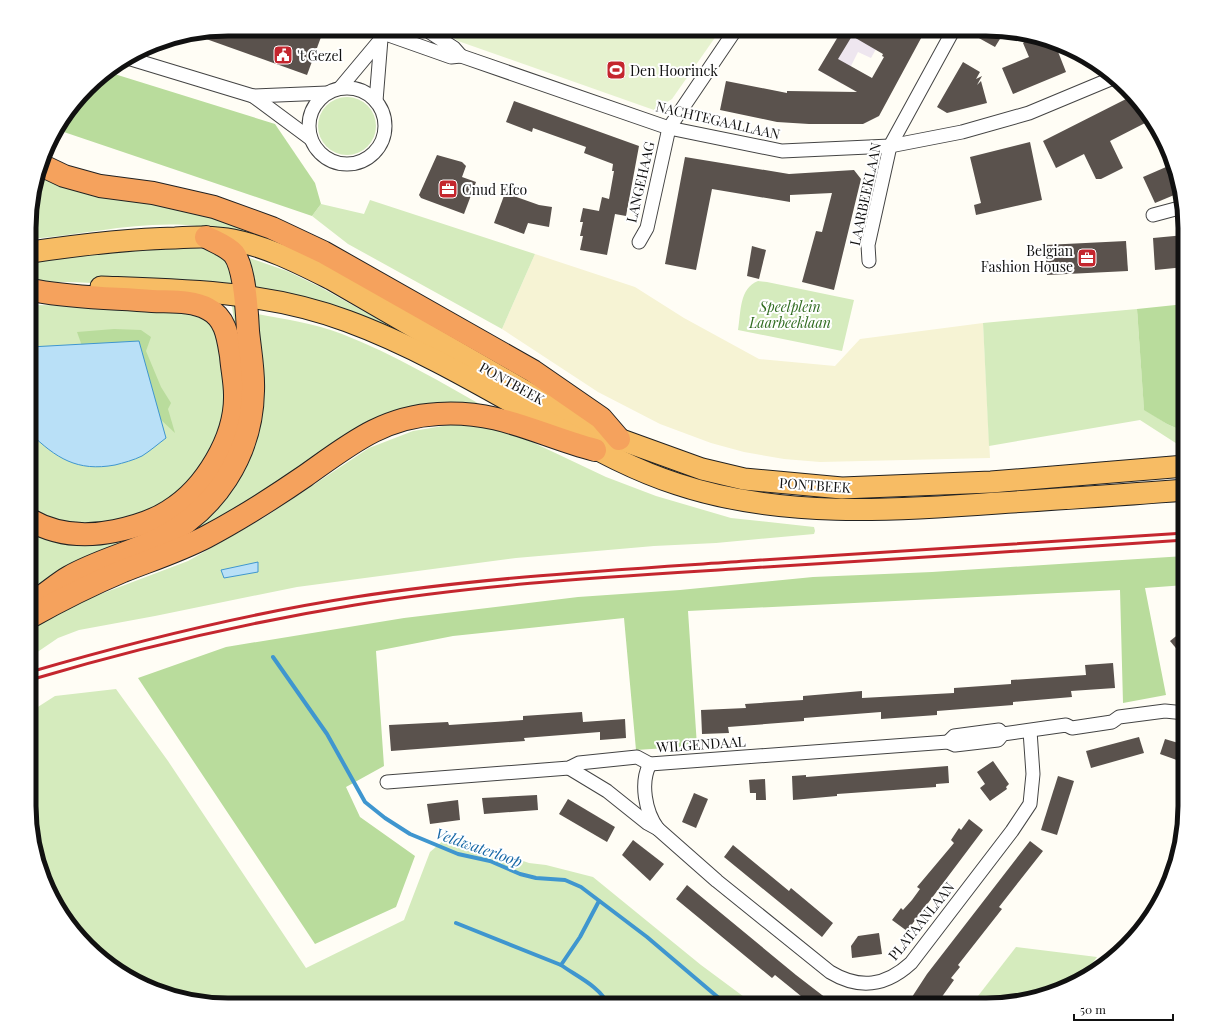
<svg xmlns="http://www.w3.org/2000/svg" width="1214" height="1034" font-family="'Playfair Display',serif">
	<rect width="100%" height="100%" fill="#fffdf5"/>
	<path fill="#eee6ef" d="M843,29H887L871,58L858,52L842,84L818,70Z"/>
	<path fill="#f6f3d4" d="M535,254L635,287L684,318L759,359L835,366L860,339L983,323L990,458L820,462L784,459L744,452L711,443L660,424L598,392L502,329Z"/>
	<g fill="#d5ebbd">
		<circle cx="347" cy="126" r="29"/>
		<path d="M40,174L197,209L308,254C269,243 226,227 186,225C134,222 82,235 31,239V202Z"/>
		<path d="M370,200L535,254L502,329L348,244L312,216L321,204L364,214Z"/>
		<path d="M174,247C194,248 220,246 230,268C233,274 234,282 236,289L69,282H31V262L128,250Z"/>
		<path d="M244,256L287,271L320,287L480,376L251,290Z"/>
		<path d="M758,281L767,282L854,300L842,351L738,330C741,313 739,288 758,281Z"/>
		<path d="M31,305L137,306L200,314L212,325L220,339L227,395L214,447L183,491L134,519L85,526L61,521L36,513L30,506Z"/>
		<path d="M232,306L239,307C242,338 250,372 247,403C242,466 201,517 143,540C103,556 62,569 30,598V525C46,532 65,537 83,539C151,545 218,494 236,430C247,390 237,346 232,306Z"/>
		<path d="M1137,309L1144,409L1167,424L1185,432V449L1140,420L989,446L983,323Z"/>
		<path d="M253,313C283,319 314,323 342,334C394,354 442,383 490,410L473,408L309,461L206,530L173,541L193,527Z"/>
		<path d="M455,424L490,428L513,433L606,477L656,496L731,518L814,527L815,531L814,534L716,543L654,546L516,558L297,587L155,616L79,630L58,638L36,653L30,655V629L64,608L188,561L265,517L369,448L413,431Z"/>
		<path d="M116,689L168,761L306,968L404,920L430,852L444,840L491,850L529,863L546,865L593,877L701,965L755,1005H228L152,990L87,946L44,882L29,819L30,712L55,696Z"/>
		<path d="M1016,947L1097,957L1082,977L1062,990L998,1005H971Z"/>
		<path d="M899,1000L906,1005H860Z"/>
	</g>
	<g fill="#b9dc9c">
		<path d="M108,72L275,124L315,183L321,204L312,216L55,129L97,78Z"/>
		<path d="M1185,304V432L1167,424L1144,410L1137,309Z"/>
		<path d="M114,329L141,330L151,337L146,351L161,387L171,403L168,409L175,433L82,346L77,332Z"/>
		<path d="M1185,556V585L1145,588L1166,695L1123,703L1120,590L688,611L697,746L636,750L624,618L453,636L376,651L384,766L346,787L360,817L415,856L396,907L315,944L138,678L226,647L404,618L578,597L680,590L813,577L932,572Z"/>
	</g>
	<path fill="#e6f2cf" d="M441,29H721L672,99L654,110L458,41Z"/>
	<g fill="#b9e0f7" stroke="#3f96cf">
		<path d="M139,341L166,438C158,444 150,451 142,456C134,460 123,463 115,465C77,472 56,458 30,433V347Z"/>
		<path d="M258,562V572L224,578L221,570Z"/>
	</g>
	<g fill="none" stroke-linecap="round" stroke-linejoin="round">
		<g stroke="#3f96cf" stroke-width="4">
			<path d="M273,657L327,734L365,802L385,818L410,834L458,854L490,861L520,874L536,878L565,880L581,887L647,937L727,1005"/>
			<path d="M599,901L580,937L561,965C576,976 601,987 608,1005"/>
			<path d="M456,923L561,965"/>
		</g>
	</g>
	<g fill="#5a524d" fill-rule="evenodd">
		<path d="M228,29H324L307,75L195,35Z"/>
		<path d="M840,29H926L879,116L863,124H809L777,122L720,110L726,81L787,93V91L857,92L818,70L842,30ZM852,36L883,54L882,56L884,57L872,78L838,59Z"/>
		<path d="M981,29L1003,31L1001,33L1003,34L995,47L977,37Z"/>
		<path d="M1029,38L1055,44L1066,72L1013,94L1002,68L1029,57L1023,43Z"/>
		<path d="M963,62L980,72L976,79L982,76L977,85L981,81L987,103L947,113L937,107Z"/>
		<path d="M1132,96L1149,121L1110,141L1123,168L1101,179H1096L1084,154L1056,168L1043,141Z"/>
		<path d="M514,101L639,146L626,216L615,214L607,255L580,250L583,236H580L583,222H580L583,208L599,211L602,197L609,199L614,171H612L613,164L584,153L586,147L533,128L532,132L506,122Z"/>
		<path d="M1030,142L1042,200L976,215L974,205L981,203L970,157Z"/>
		<path d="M437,155L462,162L466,166L462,177L476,182L464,214L421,198L419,195Z"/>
		<path d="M685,157L789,174L854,170L861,179L834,290L802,282L816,231L822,232L832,193L790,195V202L712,189L696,270L665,264Z"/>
		<path d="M1173,164L1179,193L1155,203L1143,177Z"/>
		<path d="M505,193L539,205L552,207L549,227L528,223L524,234L494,223Z"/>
		<path d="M1185,235V267L1155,270L1153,238Z"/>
		<path d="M1126,241L1128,271L1047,275L1045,245Z"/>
		<path d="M752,246L766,250L759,279L747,276Z"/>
		<path d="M1185,629V659L1170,641Z"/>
		<path d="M1113,663L1115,688L1071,691L1072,697L1013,702V705L937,711V715L881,719V712L804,718V721L728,727L729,733L702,734L701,710L746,708L745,704L803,700V696L862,691V698L954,693V688L1011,684V680L1086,675L1085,665Z"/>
		<path d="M582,712L583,722L625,719L626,738L600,740V732L524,738L525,741L391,751L389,725L448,722L449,725L523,720V716Z"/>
		<path d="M1139,737L1144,753L1091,768L1086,751Z"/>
		<path d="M1165,739L1185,745V763L1160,754Z"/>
		<path d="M993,761L1009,784L1006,787L1007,789L990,801L980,788L985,784L977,772Z"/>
		<path d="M948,766L949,783L936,784V787L837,794V796L793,800L792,776L806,775V777Z"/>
		<path d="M1058,776L1074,781L1057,835L1041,830Z"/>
		<path d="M765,779L766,800H756V793H750L749,780Z"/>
		<path d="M694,793L708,799L696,828L682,822Z"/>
		<path d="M537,795L538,810L484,814L482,798Z"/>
		<path d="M568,799L615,827L607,842L559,814Z"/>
		<path d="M458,800L460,820L430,824L427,804Z"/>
		<path d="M969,819L983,830L907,931L892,920L901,908L903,910L912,900L920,889L917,887L954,843L951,840L959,828L961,830Z"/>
		<path d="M633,840L664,864L650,881L622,855Z"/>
		<path d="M1030,841L1043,851L999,907L1002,909L958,965L960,967L951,978L954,980L936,1005H922L912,997L927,974Z"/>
		<path d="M733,845L789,891L791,888L833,923L822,937L724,857Z"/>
		<path d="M687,885L796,975L835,1005H812L775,975L772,978L676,899Z"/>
		<path d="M879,933L882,954L852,958L851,946L858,936Z"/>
	</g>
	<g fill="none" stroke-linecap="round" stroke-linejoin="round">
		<g stroke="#444" stroke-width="15">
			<g id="minor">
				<path d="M383,33L451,57L461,56L454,48L425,29"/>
				<path d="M461,56L669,128L782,151L890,146L962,132L1029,113L1113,78"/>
				<path d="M131,59L253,96L327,93"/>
				<circle cx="347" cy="126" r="38"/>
				<path d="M340,88L381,39L385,29"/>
				<path d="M253,96L311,139"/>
				<path d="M376,101L381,39"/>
				<path d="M1153,215L1183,207"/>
				<path d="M639,242L647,228L669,128L736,29"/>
				<path d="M869,261L868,245L890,146L954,29"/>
				<path d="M948,742L954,736L999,730L1003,734"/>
				<path d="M650,764C640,782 645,812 658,829"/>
				<path d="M569,768L607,791L647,823L658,829L717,881L830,972C860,990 886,986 911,963L1012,831L1030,804L1033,774L1030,731"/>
				<path d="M387,782L569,768L579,763L637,757L650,764L948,742L955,745L998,740L1003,734L1066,725L1072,728L1112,722L1119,717L1165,711L1185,713"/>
			</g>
		</g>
		<g stroke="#222" stroke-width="23">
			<g id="trunk">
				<path d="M31,252C79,245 126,239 175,238C194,237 214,236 233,240C268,247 299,263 331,279L535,397L619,439L702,469L744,479L842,488L991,482L1185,466"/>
				<path d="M101,287C184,290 268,291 347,321C418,347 488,389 554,426C594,448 633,470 677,484C779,518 892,511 998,503C1060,499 1122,495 1185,490"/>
			</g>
		</g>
		<g stroke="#222" stroke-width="24">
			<g id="motorway">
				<path d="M43,166L64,176L100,186L153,193L214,207L272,228L323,252L533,371L601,418L619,439"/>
				<path d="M30,520C56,535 86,537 115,531C134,527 152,522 169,511C205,489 236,438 235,395C235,382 232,369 231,356C228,338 226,318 208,309C192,300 169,302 152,301C114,298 75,298 37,291"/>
				<path d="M42,596C51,590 60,582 69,577C97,561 130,553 159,539C215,511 252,455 253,391C254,372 250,351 248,331C247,312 245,269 234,254C227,246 215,242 206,237"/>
				<path d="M30,617C60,600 90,585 123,571C151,560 179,551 206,537C240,519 273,498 305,476C349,445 382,417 438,414C500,410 538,435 595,450"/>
			</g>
		</g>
		<use href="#minor" stroke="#fff" stroke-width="13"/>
		<use href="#trunk" stroke="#f7bc64" stroke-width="21"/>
		<use href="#motorway" stroke="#f5a25d" stroke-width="22"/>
		<g stroke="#c4262e" stroke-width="3">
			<path d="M30,672C136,641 245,614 355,597C485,577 615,570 746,561C892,552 1039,542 1185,533"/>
			<path d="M30,680C137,648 245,623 355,605C480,584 608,577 734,569C884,560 1035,550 1185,540"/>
		</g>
	</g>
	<defs>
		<g id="civic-square" transform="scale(1)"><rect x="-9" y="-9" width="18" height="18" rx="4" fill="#c4262e" stroke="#fff"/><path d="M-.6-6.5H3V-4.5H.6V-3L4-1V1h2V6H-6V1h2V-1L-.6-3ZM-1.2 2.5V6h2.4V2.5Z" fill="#fff"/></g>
		<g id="stadium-square" transform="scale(1)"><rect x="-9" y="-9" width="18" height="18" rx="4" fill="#c4262e" stroke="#fff"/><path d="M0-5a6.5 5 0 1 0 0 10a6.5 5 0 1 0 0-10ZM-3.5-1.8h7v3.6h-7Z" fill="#fff"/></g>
		<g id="office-square" transform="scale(1)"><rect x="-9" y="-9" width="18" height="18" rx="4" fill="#c4262e" stroke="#fff"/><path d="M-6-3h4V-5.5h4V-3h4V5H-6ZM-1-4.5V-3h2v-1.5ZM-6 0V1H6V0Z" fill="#fff"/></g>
	</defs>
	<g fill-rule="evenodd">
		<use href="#civic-square" x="283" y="55"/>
		<use href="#stadium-square" x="616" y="70"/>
		<use href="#office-square" x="448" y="189"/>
		<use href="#office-square" x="1087" y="258"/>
	</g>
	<g text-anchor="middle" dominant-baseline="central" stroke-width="4" stroke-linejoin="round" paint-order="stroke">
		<g font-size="14" fill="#111" stroke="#fff" text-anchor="start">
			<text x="297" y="55">'t Gezel</text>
			<text x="630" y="70">Den Hoorinck</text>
			<text x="462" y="189">Cnud Efco</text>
			<text x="1073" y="250" text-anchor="end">Belgian<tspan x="1073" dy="16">Fashion House</tspan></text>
		</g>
		<g font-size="14" fill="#111" stroke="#fff">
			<text transform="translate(718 120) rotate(13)">NACHTEGAALLAAN</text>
			<text transform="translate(640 182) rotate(-77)">LANGEHAAG</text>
			<text transform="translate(865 194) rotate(-78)">LAARBEEKLAAN</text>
			<text transform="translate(512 383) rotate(29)">PONTBEEK</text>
			<text transform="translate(815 485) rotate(4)">PONTBEEK</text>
			<text transform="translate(701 744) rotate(-4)">WILGENDAAL</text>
			<text transform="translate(921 921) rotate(-51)">PLATAANLAAN</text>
		</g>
		<g font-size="14" font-style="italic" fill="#2f6b1f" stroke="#fff">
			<text x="790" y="306">Speelplein<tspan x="790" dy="16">Laarbeeklaan</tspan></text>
		</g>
		<g font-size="15" font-style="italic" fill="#1768a6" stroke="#fff">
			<text transform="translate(479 847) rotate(19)">Veldwaterloop</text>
		</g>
	</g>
	<path d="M0 0H1214V1034H0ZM228 36H986A192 192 0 0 1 1178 228V806A192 192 0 0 1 986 998H228A192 192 0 0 1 36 806V228A192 192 0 0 1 228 36Z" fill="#fff" fill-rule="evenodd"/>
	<path fill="none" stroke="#111" stroke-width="5" d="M228 36H986A192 192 0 0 1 1178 228V806A192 192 0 0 1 986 998H228A192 192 0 0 1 36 806V228A192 192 0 0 1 228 36Z"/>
	<path d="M1074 1014v6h99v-6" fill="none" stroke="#111111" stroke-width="2"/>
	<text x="1080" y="1014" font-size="12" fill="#111111" stroke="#ffffff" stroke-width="3" paint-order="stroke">50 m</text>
</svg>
